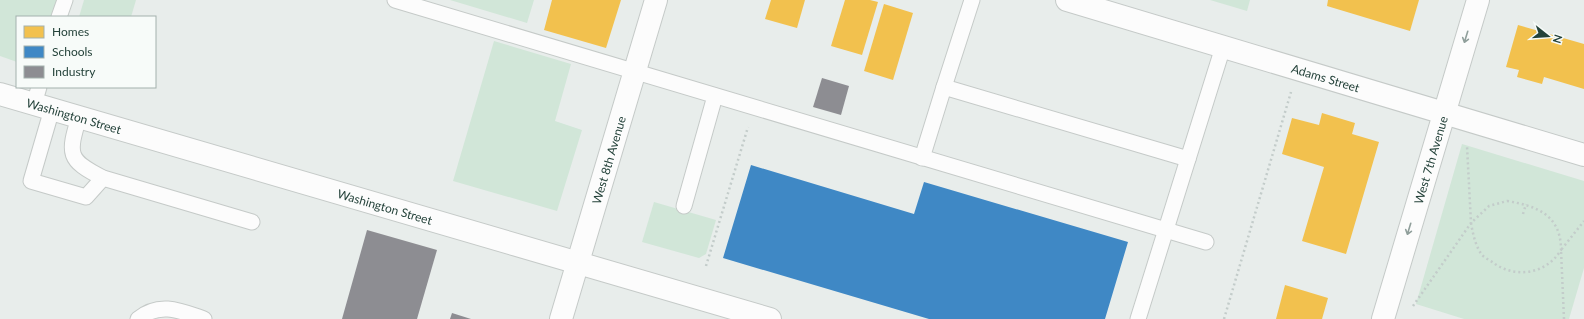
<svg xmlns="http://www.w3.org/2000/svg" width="1584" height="319" font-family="Lato,sans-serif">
	<rect width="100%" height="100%" fill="#e8edeb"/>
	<g fill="#d1e6d8">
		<path d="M0,0H57L52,17H17V62L0,56Z"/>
		<path d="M84,0H136L131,17H79Z"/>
		<path d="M450,0H534L527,23Z"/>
		<path d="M1210,0H1250L1247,11Z"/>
		<path d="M494,41L571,64L555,121L582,130L557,211L453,181Z"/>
		<path d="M1462,144L1584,181V268L1569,319H1464L1416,304Z"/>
		<path d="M654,202L716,220L706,254L699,258L642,242Z"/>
	</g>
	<g fill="#f2c14e">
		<path d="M552,0H621L606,48L544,30Z"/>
		<path d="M771,0H805L797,28L765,19Z"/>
		<path d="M845,0H870L878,2L862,55L831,46Z"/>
		<path d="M1328,0H1419L1410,31L1327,6Z"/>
		<path d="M884,4L913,13L893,80L864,71Z"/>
		<path d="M1518,25L1584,44V89L1544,77L1542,84L1517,77L1519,70L1506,67Z"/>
		<path d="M1322,113L1355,123L1352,134L1379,142L1346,254L1302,241L1324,167L1282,154L1292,118L1319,125Z"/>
		<path d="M1285,285L1328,298L1322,319H1276Z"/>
	</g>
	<path fill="#3f88c5" d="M751,165L914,214L924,182L1128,242L1105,319H929L723,258Z"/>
	<g fill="#8d8d92">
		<path d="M822,78L849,86L841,115L813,107Z"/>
		<path d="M367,230L437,250L417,319H342Z"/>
		<path d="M452,313L471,319H450Z"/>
	</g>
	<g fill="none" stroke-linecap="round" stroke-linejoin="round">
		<g stroke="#c5cac8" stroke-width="17">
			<g id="service">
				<path d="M395,0L1206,242"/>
				<path d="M972,0L944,87L1188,159"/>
				<path d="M59,17L65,0"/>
				<path d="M34,104L39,87"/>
				<path d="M52,109L31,181L86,197L103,178"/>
				<path d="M79,117C68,154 67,160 103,178L252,222"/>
				<path d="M922,158L944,87"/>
				<path d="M684,206L715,96"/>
				<path d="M138,319C160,301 181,311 204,319"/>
				<path d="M1138,319L1223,47"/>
			</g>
		</g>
		<g stroke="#c5cac8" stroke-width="24">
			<g id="minor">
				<path id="s1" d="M1067,0L1584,155"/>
				<path id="s2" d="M0,94L770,319"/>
				<path id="s3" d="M1383,319L1478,0"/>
			</g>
		</g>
		<g stroke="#c5cac8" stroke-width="24">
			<g id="tertiary">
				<path id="s4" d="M561,319L656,0"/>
			</g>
		</g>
		<g stroke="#c3ccca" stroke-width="2.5" stroke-dasharray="2 3" stroke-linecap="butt">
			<path d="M1507,201C1537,206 1561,215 1561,250C1547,273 1518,279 1495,264C1491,261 1485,258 1482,255C1475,245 1473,234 1471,223L1489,206Z"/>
			<path d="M1523,214L1526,204"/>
			<path d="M706,266L748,127"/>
			<path d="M1413,306L1471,223L1467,146"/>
			<path d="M1224,319L1291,92"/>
			<path d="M1564,319L1561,250L1584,221"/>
		</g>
		<use href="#service" stroke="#fcfcfc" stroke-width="15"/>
		<use href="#minor" stroke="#fcfcfc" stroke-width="22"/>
		<use href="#tertiary" stroke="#fcfcfc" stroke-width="22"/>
	</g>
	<defs><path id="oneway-shaft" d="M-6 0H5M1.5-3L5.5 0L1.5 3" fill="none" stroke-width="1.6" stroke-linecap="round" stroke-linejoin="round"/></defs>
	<g stroke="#909f9b">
		<use href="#oneway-shaft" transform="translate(1466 37) rotate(107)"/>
		<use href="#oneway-shaft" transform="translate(1409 229) rotate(107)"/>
	</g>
	<g text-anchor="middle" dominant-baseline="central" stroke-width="4" stroke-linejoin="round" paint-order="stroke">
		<g font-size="12" fill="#24423a" stroke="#f7fbf9">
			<text stroke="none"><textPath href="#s1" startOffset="270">Adams Street</textPath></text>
			<text stroke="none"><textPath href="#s2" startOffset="77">Washington Street</textPath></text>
			<text stroke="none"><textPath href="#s4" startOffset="166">West 8th Avenue</textPath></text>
			<text stroke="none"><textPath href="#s3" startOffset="166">West 7th Avenue</textPath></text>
			<text stroke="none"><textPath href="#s2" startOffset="401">Washington Street</textPath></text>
		</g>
	</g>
	<rect x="16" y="16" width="140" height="72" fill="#f7fbf9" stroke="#a3b1ad"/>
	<rect x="24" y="26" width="20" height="12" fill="#f2c14e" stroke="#a3b1ad"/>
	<text x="52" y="36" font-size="12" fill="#24423a">Homes</text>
	<rect x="24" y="46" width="20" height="12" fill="#3f88c5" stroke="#a3b1ad"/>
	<text x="52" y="56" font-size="12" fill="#24423a">Schools</text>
	<rect x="24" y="66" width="20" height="12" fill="#8d8d92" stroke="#a3b1ad"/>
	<text x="52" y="76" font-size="12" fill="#24423a">Industry</text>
	<g transform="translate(1548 36) rotate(107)" stroke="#f7fbf9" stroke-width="3" paint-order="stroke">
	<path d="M0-3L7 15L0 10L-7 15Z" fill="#24423a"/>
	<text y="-6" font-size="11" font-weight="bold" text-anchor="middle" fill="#24423a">N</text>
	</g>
</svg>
